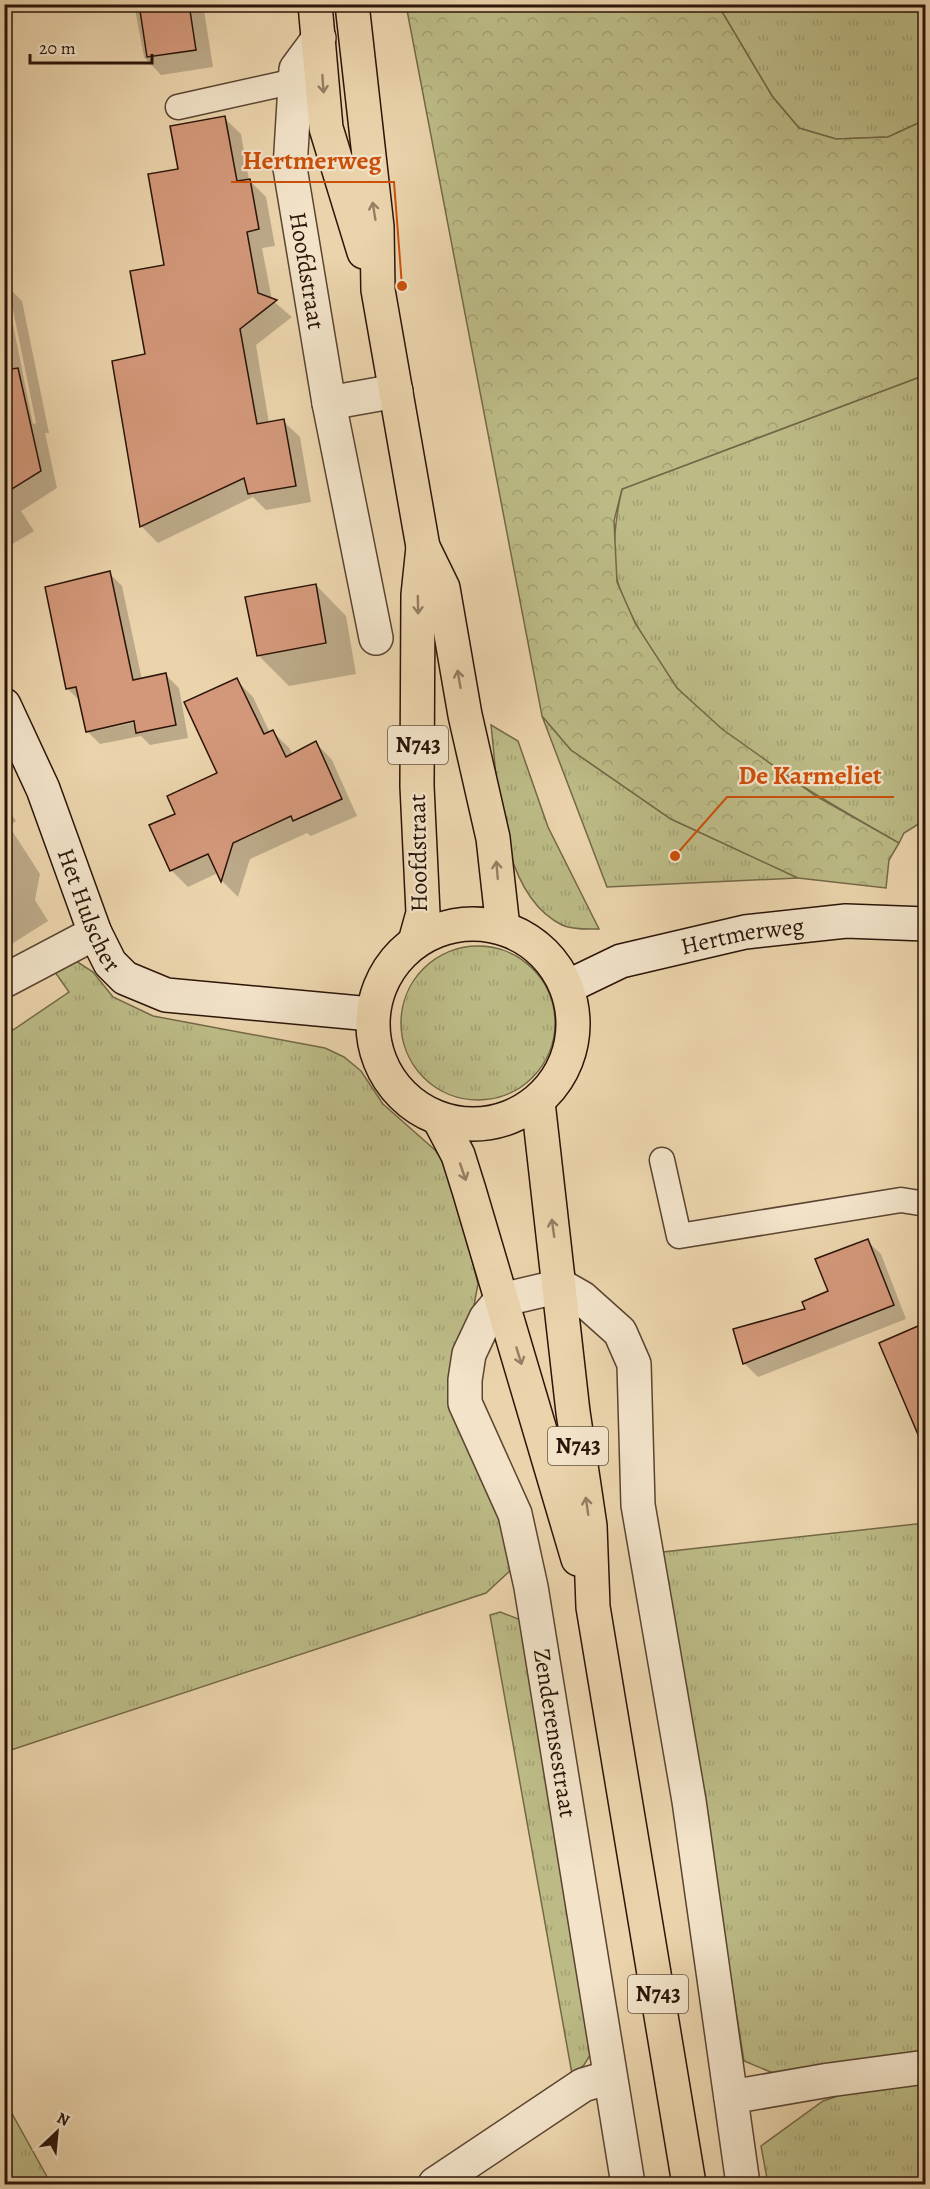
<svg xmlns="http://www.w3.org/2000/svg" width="930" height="2189" font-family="Alegreya,serif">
	<defs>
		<pattern id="grass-tufts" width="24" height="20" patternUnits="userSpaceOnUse" patternTransform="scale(1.5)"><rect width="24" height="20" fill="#bcbb86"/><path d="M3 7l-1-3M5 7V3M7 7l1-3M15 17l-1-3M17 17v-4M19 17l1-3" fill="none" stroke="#a2a072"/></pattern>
		<pattern id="forest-crowns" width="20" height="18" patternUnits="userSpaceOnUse" patternTransform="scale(1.5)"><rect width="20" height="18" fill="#bcbb86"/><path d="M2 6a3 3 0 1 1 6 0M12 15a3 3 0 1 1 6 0" fill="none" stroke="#a2a072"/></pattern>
	</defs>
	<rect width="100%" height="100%" fill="#ebd4ac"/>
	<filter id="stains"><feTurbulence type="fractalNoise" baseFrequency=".00333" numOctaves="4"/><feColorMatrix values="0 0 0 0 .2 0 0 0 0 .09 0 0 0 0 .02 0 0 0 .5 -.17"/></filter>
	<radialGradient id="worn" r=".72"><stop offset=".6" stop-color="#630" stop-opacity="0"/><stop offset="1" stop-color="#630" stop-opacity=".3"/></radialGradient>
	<g fill="url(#grass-tufts)" stroke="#746847" stroke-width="1.5">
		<path d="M718,5H925V120L888,137L836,139L799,128L772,96Z"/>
		<path d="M925,375V820L904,833L899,843C822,799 741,754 679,690C660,671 626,609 618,583C610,557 616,515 622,489Z"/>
		<path d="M542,716L571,750L671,819L798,878L607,887Z"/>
		<path d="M491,725L518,741L548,827L599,929C588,929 572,930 562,925C499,894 498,786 491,725Z"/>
		<circle cx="478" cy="1023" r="77"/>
		<path d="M73,959L93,972L113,997L153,1016L325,1048L344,1057L361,1071L383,1104L435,1150L450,1170L478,1284L472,1316L450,1376L497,1500L513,1568L486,1593L5,1752L4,1018L13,1030L69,992L50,965Z"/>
		<path d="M925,1523V2053L778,2075L744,2061L663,1552Z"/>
		<path d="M500,1612L521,1620L592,2052L584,2065L572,2074L490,1615Z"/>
		<path d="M925,2081V2184H768L761,2146L823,2101L862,2088Z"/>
		<path d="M5,2101L51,2184H5Z"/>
	</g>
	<path fill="url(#forest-crowns)" stroke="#746847" stroke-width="1.5" d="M406,5H718L772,96L799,128L836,139L888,137L925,120V375L622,489L614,521L617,582L635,623L677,688L722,729L816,796L899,843L889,860L886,888L798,878L671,819L571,750L542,716Z"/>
	<g fill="#0003" fill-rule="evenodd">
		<path d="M134,4H203L213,67L161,75L144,57Z"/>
		<path d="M224,118L241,134L249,180L266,197L275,246L262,248L272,300L292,317L256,345L269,423L283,421L300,437L311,502L266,510L253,497L158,543L141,526L114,362L146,356L165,267L180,171Z"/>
		<path d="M4,283L22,301L49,433H45L57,488L21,511L34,531L4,549ZM7,295H10L36,423L33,424Z"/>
		<path d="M109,573L122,586L142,680L166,675L179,688L188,738L150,745L141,736L100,744L87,731L81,702L67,688ZM141,718V721L95,731V728Z"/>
		<path d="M316,585L346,616L356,674L289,686L258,655Z"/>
		<path d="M236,680L253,697L270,733L273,732L289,748L293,755L316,743L332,760L357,816L311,836L307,833L250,859L238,897L222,881L218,873L188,887L171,870L177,814L219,774Z"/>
		<path d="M4,803L16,821L9,826L40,874L35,900L48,921L10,945L8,956L4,958Z"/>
		<path d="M867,1241L881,1254L906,1319L758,1377L744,1363L830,1292Z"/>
		<path d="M926,1325V1448L881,1344Z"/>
	</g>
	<g fill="#d3987a" stroke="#2b1408" stroke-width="1.5">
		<path d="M139,4H189L196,50L147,57Z"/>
		<path d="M225,116L237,181L250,179L259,229L247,232L258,293L277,300L240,329L257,424L284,419L296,486L248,494L244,478L140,527L112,361L145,354L130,271L164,265L148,174L178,169L170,126Z"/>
		<path d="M18,368L41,471L4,494V370Z"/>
		<path d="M110,571L133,680L166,673L176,725L136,733L134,721L86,732L76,687L66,689L45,587Z"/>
		<path d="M316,584L326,643L257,656L245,597Z"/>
		<path d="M237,678L264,734L273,730L286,757L316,741L342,799L293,821L291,816L233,843L221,882L208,854L170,871L149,825L175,814L167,796L217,773L184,702Z"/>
		<path d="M868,1239L894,1305L743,1364L733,1329L805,1309L802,1302L828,1291L815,1259Z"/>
		<path d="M925,1323V1451L879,1343Z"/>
	</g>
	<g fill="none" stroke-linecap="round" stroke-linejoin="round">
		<g stroke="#5b4431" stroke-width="27">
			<g id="lane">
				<path d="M178,107L295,81"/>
				<path d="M662,1160L679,1236L901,1200L926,1204"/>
			</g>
		</g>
		<g stroke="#5b4431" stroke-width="36">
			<g id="street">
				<path id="s1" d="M319,38L296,69L290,168L329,403L376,638"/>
				<path d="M329,403L396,391"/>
				<path d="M4,981L95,933"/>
				<path d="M731,2097L829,2080L926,2067"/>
				<path d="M435,2184L583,2085L610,2077"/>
				<path d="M628,2184L531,1587L515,1514L465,1403V1380L469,1354L486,1318L501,1300L561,1286L582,1298L620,1332L634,1364L638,1505L689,1801L743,2184"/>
			</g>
		</g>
		<g stroke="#2b1408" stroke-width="36">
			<g id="secondary">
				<path id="s2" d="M4,705L43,789L95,933L110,963L125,978L166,995L371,1014"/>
				<path id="s3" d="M567,987L621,961L745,932L846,921L926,924"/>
			</g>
		</g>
		<g stroke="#2b1408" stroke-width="36">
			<g id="primary">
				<path d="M315,4L326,128L364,252"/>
				<path d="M352,4L377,227L378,290L423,547L443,588L465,715L493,838L503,928"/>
				<circle cx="473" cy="1024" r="100"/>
				<path d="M415,942L423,913L417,786L418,595L423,547"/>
				<path d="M538,1102L573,1412L590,1526L593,1607L689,2184"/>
				<path d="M439,1119L458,1155L469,1190L578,1559"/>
			</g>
		</g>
		<use href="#lane" stroke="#f2e3c9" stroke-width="24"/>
		<use href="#street" stroke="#f2e3c9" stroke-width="33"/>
		<use href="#secondary" stroke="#f2e3c9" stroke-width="33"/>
		<use href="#primary" stroke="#ebd4ac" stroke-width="33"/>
	</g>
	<defs><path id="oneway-shaft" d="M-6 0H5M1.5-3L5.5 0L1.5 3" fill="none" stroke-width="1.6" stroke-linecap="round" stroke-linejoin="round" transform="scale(1.5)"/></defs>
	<g stroke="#957e62">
		<use href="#oneway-shaft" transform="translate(323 84) rotate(86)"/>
		<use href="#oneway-shaft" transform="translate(374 211) rotate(-99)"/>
		<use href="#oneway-shaft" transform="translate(418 605) rotate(89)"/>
		<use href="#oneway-shaft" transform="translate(459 679) rotate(-100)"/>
		<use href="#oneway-shaft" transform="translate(497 870) rotate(-95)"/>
		<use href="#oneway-shaft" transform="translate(463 1172) rotate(71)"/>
		<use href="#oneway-shaft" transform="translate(553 1228) rotate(-98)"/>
		<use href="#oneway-shaft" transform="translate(519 1356) rotate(73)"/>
		<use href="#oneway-shaft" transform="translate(587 1506) rotate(-98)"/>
	</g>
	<g text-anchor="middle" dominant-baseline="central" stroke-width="4.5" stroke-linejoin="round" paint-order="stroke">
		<g fill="#f2e3c9" stroke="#675242" stroke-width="1.5">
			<rect x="388" y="726" width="60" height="38" rx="4.5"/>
			<rect x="548" y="1427" width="60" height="38" rx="4.5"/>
			<rect x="628" y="1975" width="60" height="38" rx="4.5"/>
		</g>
		<g font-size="22" font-weight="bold" fill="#2b1408">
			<text x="418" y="745">N743</text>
			<text x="578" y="1446">N743</text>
			<text x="658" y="1994">N743</text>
		</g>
		<g font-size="24" fill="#2b1408" stroke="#f2e3c9">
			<text stroke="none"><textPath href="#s1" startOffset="242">Hoofdstraat</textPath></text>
			<text transform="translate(418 853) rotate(-91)">Hoofdstraat</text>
			<text stroke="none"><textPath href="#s2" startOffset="222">Het Hulscher</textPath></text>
			<text stroke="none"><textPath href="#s3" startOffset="184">Hertmerweg</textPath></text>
			<text transform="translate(555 1733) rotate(81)">Zenderensestraat</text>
		</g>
	</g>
	<path fill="none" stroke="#cc4f0b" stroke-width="2" d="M402 286L394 182H231M675 856L727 797H894"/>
	<g fill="#cc4f0b" stroke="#f2e3c9" stroke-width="2">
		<circle cx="402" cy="286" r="6"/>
		<circle cx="675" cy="856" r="6"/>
	</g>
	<g font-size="26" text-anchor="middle" font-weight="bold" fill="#cc4f0b" stroke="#f2e3c9" stroke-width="4.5" stroke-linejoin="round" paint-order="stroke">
		<text x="312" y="169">Hertmerweg</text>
		<text x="810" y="784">De Karmeliet</text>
	</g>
	<rect width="930" height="2189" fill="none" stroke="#ebd4ac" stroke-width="24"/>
	<rect x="6" y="6" width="918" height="2177" fill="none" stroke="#2b1408" stroke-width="3"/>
	<rect x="12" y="12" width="906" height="2165" fill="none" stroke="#2b1408" stroke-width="1.5"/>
	<g transform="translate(57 2132) rotate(26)" stroke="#f2e3c9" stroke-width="4.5" paint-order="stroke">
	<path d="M0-4.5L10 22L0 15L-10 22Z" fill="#2b1408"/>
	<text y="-9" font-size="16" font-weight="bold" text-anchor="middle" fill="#2b1408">N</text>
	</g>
	<path d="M30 54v9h122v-9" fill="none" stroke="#2b1408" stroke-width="3"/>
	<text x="39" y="54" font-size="18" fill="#2b1408" stroke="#f2e3c9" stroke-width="4.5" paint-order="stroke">20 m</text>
	<rect width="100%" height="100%" filter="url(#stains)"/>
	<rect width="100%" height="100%" fill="url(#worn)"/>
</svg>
